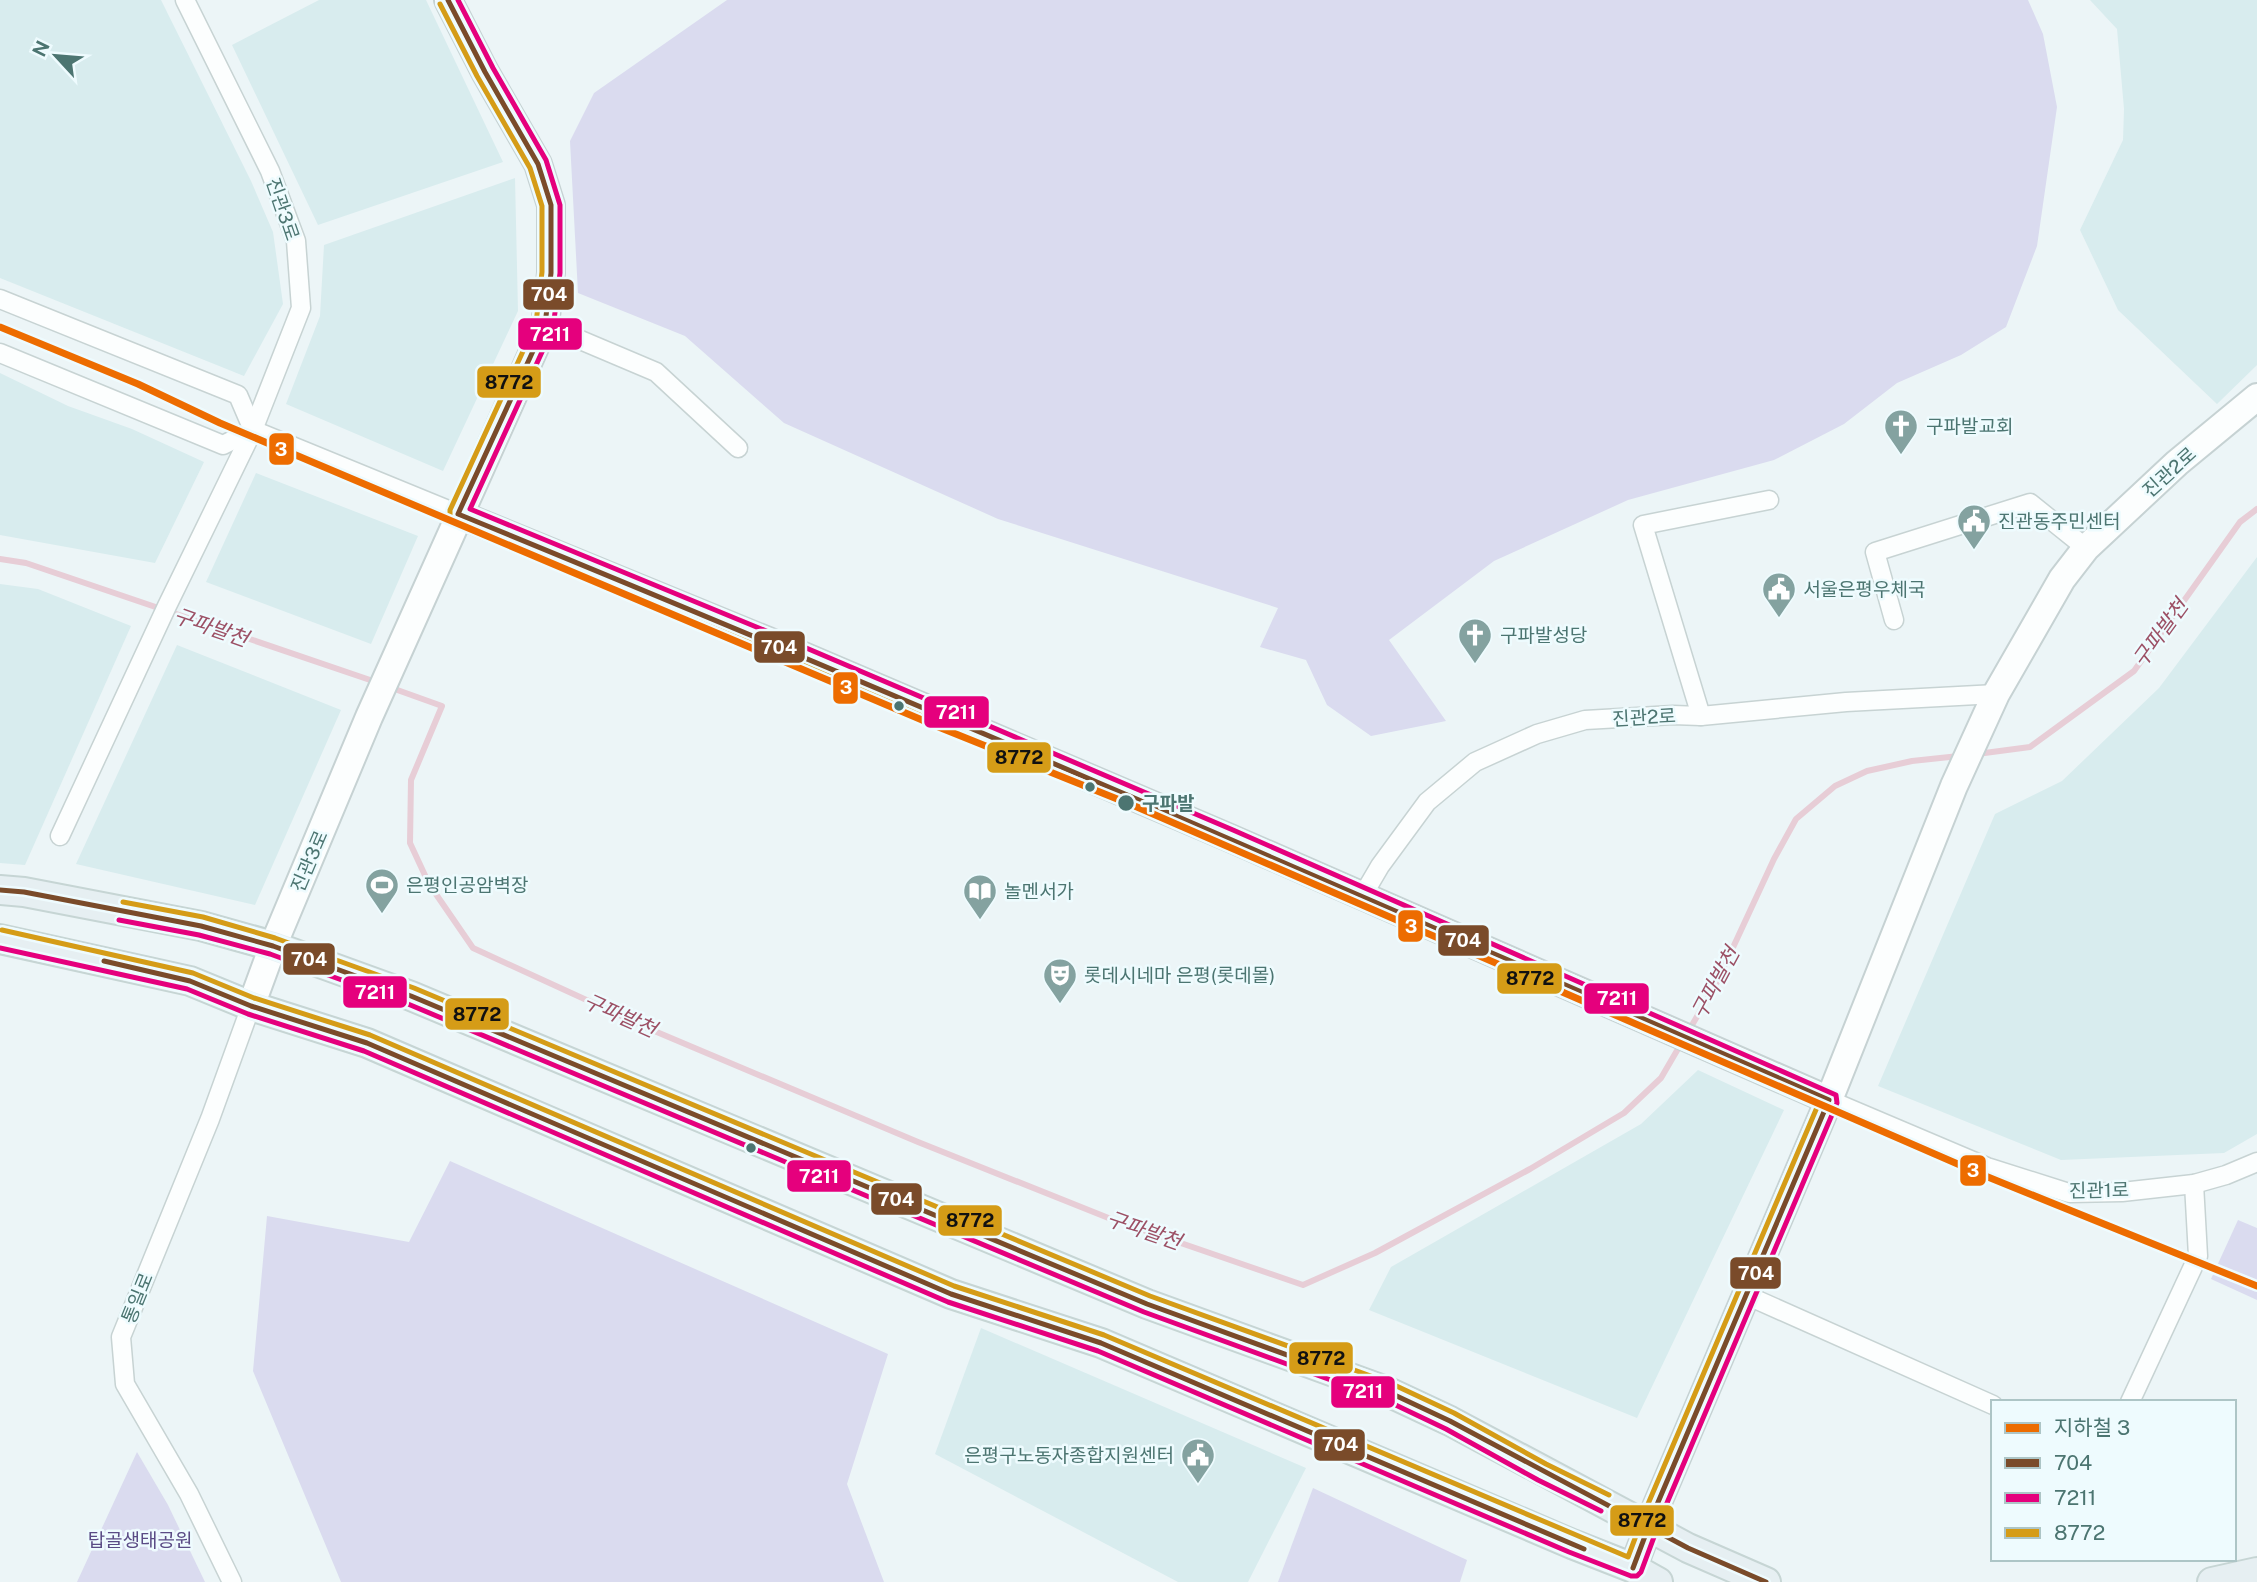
<svg xmlns="http://www.w3.org/2000/svg" width="2257" height="1582" font-family="'Public Sans','Noto Sans KR',sans-serif">
	<rect width="100%" height="100%" fill="#ecf5f7"/>
	<g fill="#d8ecee">
		<path d="M0,0H161L251,181L273,232L283,304L244,376L0,278Z"/>
		<path d="M319,0H426L503,162L318,225L232,45Z"/>
		<path d="M2090,0H2257V365L2217,404L2118,310L2080,230L2123,140L2124,109L2117,29Z"/>
		<path d="M515,178L518,311L443,471L286,404L320,316L324,245Z"/>
		<path d="M0,373L68,406L132,429L204,462L155,563L0,535Z"/>
		<path d="M256,473L418,536L371,644L206,582Z"/>
		<path d="M2257,557V1134L2224,1153L2061,1160L1878,1086L1995,814L2062,781L2159,688Z"/>
		<path d="M0,584L38,589L131,626L25,865L0,863Z"/>
		<path d="M177,645L341,710L255,905L76,864Z"/>
		<path d="M1698,1070L1784,1110L1637,1418L1369,1310L1391,1267L1641,1124Z"/>
		<path d="M981,1328L1306,1468L1248,1582H1178L935,1454Z"/>
	</g>
	<g fill="#dadbef">
		<path d="M727,0H2028L2043,34L2057,107L2037,246L2006,327L1961,355L1897,383L1844,424L1774,460L1628,500L1494,561L1389,640L1446,721L1371,736L1327,705L1306,660L1260,647L1278,608L998,519L784,423L685,336L578,293L570,141L594,93Z"/>
		<path d="M450,1161L888,1354L847,1484L884,1582H341L253,1371L267,1216L409,1242Z"/>
		<path d="M2238,1220L2257,1228V1300L2211,1279Z"/>
		<path d="M137,1452L168,1505L205,1582H77Z"/>
		<path d="M1313,1488L1467,1560L1460,1582H1278Z"/>
	</g>
	<g fill="none" stroke-linecap="round" stroke-linejoin="round">
		<g stroke="#e7cdd6" stroke-width="6">
			<path d="M0,559L26,563L376,682"/>
			<path d="M389,687L442,706L411,780L410,843L429,884L473,948L652,1030L918,1142L1111,1219L1303,1285L1375,1253L1530,1169L1624,1113L1661,1078L1682,1042"/>
			<path d="M1977,754L2030,747L2134,671L2240,522L2257,509"/>
			<path d="M1688,1032L1717,982L1774,859L1796,819L1835,786L1867,771L1912,761L1959,756"/>
		</g>
		<g stroke="#c7d3d3" stroke-width="21">
			<g id="street">
				<path d="M0,299L238,395L253,430L458,514"/>
				<path d="M545,325L656,372L738,448"/>
				<path d="M0,353L223,445L253,430"/>
				<path d="M1894,620L1875,552L2030,503L2086,548"/>
				<path d="M1701,716L1643,525L1769,500"/>
				<path d="M60,836L167,606L253,430L301,308L296,241L270,171L185,0"/>
				<path d="M1363,895L1380,866L1427,802L1475,762L1537,734L1585,720L1673,715L1701,716L1846,702L1996,694"/>
				<path d="M1829,1100L1987,1167L2069,1193L2122,1192L2194,1184L2226,1175L2257,1162"/>
				<path d="M1746,1295L1993,1405"/>
				<path d="M2130,1402L2198,1256L2194,1184"/>
				<path d="M232,1582L189,1494L125,1384L121,1337L210,1119L251,1006"/>
			</g>
		</g>
		<g stroke="#c6d2d3" stroke-width="30">
			<g id="secondary">
				<path d="M458,514L768,641L1230,838L1829,1100"/>
				<path d="M251,1006L273,946L369,717L545,325L551,273V205L538,164L485,72L448,0"/>
				<path d="M1633,1568L1656,1507L1829,1100L1954,786L1996,694L2062,579L2086,548L2177,463L2257,397"/>
			</g>
		</g>
		<g stroke="#c6d5d4" stroke-width="32">
			<g id="primary">
				<path d="M0,890L24,892L201,926L273,946L411,996L1147,1304L1386,1391L1450,1421L1688,1548L1766,1582"/>
				<path d="M0,939L190,981L251,1006L367,1043L951,1294L1101,1343L1572,1544L1633,1568L1658,1582"/>
				<path d="M2212,1582L2257,1572"/>
			</g>
		</g>
		<use href="#street" stroke="#fcfefe" stroke-width="18"/>
		<use href="#secondary" stroke="#fcfefe" stroke-width="26"/>
		<use href="#primary" stroke="#e6eff2" stroke-width="28"/>
		<g stroke="#eefbfe" stroke-width="10">
			<g id="bus-1">
				<path d="M448,0L485,72L538,164L551,205V273L545,325L458,514C918,702 1374,901 1829,1100L1656,1507L1633,1568"/>
				<path d="M0,890L24,892L201,926L273,946L411,996L1147,1304L1386,1391L1450,1421L1688,1548L1766,1582"/>
				<path d="M104,961L190,981L251,1006L367,1043L951,1294L1101,1343L1584,1549"/>
			</g>
		</g>
		<g stroke="#eefbfe" stroke-width="10">
			<g id="bus-2">
				<path d="M119,920L199,935L270,954L408,1004L1144,1312L1383,1399L1446,1429L1538,1480L1601,1511"/>
				<path d="M0,948L187,989L248,1014L364,1051L948,1302L1098,1351L1569,1552L1631,1576H1637L1641,1572L1664,1510L1837,1103L1836,1095L1233,830L771,633L470,509L553,328L560,273V205L546,160L493,68L458,0"/>
			</g>
		</g>
		<g stroke="#eefbfe" stroke-width="10">
			<g id="bus-3">
				<path d="M123,902L203,917L275,938L414,988L1150,1296L1390,1383L1454,1413L1546,1464L1609,1495"/>
				<path d="M2,930L193,973L254,998L370,1035L954,1286L1104,1335L1628,1557L1648,1504L1818,1105L1227,846L765,649L452,521L450,516V510L536,323L542,272V206L530,168L477,76L440,4"/>
			</g>
		</g>
		<use href="#bus-1" stroke="#7a4b2a" stroke-width="5"/>
		<use href="#bus-2" stroke="#e5007d" stroke-width="5"/>
		<use href="#bus-3" stroke="#d59c17" stroke-width="5"/>
		<g stroke="#eefbfe" stroke-width="12">
			<path id="metro-1" d="M0,327L138,384L220,423L941,728L1137,807L1983,1175L2257,1286"/>
		</g>
		<use href="#metro-1" stroke="#ed6c00" stroke-width="7"/>
	</g>
	<defs>
		<g id="church-pin" transform="scale(1.75)"><path d="M0 17L-7.5 6A9.5 9.5 0 1 1 7.5 6Z" fill="#84a2a0" stroke="#eefbfe"/><path d="M-1.2-6h2.4v3.5h3.3v2.4h-3.3V6h-2.4V-.1h-3.3v-2.4h3.3Z" fill="#fff"/></g>
		<g id="civic-pin" transform="scale(1.75)"><path d="M0 17L-7.5 6A9.5 9.5 0 1 1 7.5 6Z" fill="#84a2a0" stroke="#eefbfe"/><path d="M-.6-6.5H3V-4.5H.6V-3L4-1V1h2V6H-6V1h2V-1L-.6-3ZM-1.2 2.5V6h2.4V2.5Z" fill="#fff"/></g>
		<g id="stadium-pin" transform="scale(1.75)"><path d="M0 17L-7.5 6A9.5 9.5 0 1 1 7.5 6Z" fill="#84a2a0" stroke="#eefbfe"/><path d="M0-5a6.5 5 0 1 0 0 10a6.5 5 0 1 0 0-10ZM-3.5-1.8h7v3.6h-7Z" fill="#fff"/></g>
		<g id="library-pin" transform="scale(1.75)"><path d="M0 17L-7.5 6A9.5 9.5 0 1 1 7.5 6Z" fill="#84a2a0" stroke="#eefbfe"/><path d="M-6-4Q-3-5.5-.7-3.5V5Q-3 3-6 4ZM6-4Q3-5.5 .7-3.5V5Q3 3 6 4Z" fill="#fff"/></g>
		<g id="theatre-pin" transform="scale(1.75)"><path d="M0 17L-7.5 6A9.5 9.5 0 1 1 7.5 6Z" fill="#84a2a0" stroke="#eefbfe"/><path d="M-5-5.5Q0-4 5-5.5V0Q5 5 0 6Q-5 5-5 0ZM-3.3-2.5H-1v1.5H-3.3ZM1-2.5H3.3v1.5H1ZM-2.8 1Q0 5.5 2.8 1Z" fill="#fff"/></g>
	</defs>
	<g fill-rule="evenodd">
		<use href="#church-pin" x="1901" y="426"/>
		<use href="#civic-pin" x="1974" y="521"/>
		<use href="#civic-pin" x="1779" y="589"/>
		<use href="#church-pin" x="1475" y="635"/>
		<use href="#stadium-pin" x="382" y="885"/>
		<use href="#library-pin" x="980" y="891"/>
		<use href="#theatre-pin" x="1060" y="975"/>
		<use href="#civic-pin" x="1198" y="1455"/>
	</g>
	<g fill="#4c7571" stroke="#eefbfe" stroke-width="2.5">
		<circle cx="899" cy="706" r="6"/>
		<circle cx="1090" cy="787" r="6"/>
		<circle cx="1126" cy="803" r="9"/>
		<circle cx="751" cy="1148" r="6"/>
	</g>
	<g text-anchor="middle" dominant-baseline="central" stroke-width="5" stroke-linejoin="round" paint-order="stroke">
		<g font-size="19" fill="#4c7571" stroke="#eefbfe">
			<text transform="translate(283 209) rotate(71)">진관3로</text>
			<text transform="translate(2169 472) rotate(-42)">진관2로</text>
			<text transform="translate(1644 717) rotate(-3)">진관2로</text>
			<text transform="translate(309 861) rotate(-67)">진관3로</text>
			<text transform="translate(2099 1190) rotate(-1)">진관1로</text>
			<text transform="translate(137 1298) rotate(-68)">통일로</text>
		</g>
		<g font-size="19" fill="#4c7571" stroke="#eefbfe" text-anchor="start">
			<text x="1926" y="426">구파발교회</text>
			<text x="1998" y="521">진관동주민센터</text>
			<text x="1803" y="589">서울은평우체국</text>
			<text x="1500" y="635">구파발성당</text>
			<text x="406" y="885">은평인공암벽장</text>
			<text x="1004" y="891">놀멘서가</text>
			<text x="1084" y="975">롯데시네마 은평(롯데몰)</text>
			<text x="1174" y="1455" text-anchor="end">은평구노동자종합지원센터</text>
		</g>
		<g font-size="19" font-weight="bold" fill="#4c7571" stroke="#eefbfe" text-anchor="start">
			<text x="1142" y="803">구파발</text>
		</g>
		<g font-size="19" fill="#5a4b85" stroke="#eefbfe">
			<text x="140" y="1540">탑골생태공원</text>
		</g>
		<g font-size="21" font-style="italic" fill="#9c5065" stroke="#eefbfe">
			<text transform="translate(211 627) rotate(19)">구파발천</text>
			<text transform="translate(2160 633) rotate(-54)">구파발천</text>
			<text transform="translate(1715 983) rotate(-62)">구파발천</text>
			<text transform="translate(620 1015) rotate(24)">구파발천</text>
			<text transform="translate(1144 1230) rotate(19)">구파발천</text>
		</g>
	</g>
	<g stroke="#eefbfe" stroke-width="2.5">
		<rect x="522" y="278" width="53" height="33" rx="7" fill="#7a4b2a"/>
		<rect x="517" y="317" width="66" height="34" rx="7" fill="#e5007d"/>
		<rect x="476" y="365" width="66" height="34" rx="7" fill="#d59c17"/>
		<rect x="268" y="432" width="27" height="34" rx="7" fill="#ed6c00"/>
		<rect x="753" y="630" width="53" height="34" rx="7" fill="#7a4b2a"/>
		<rect x="832" y="671" width="27" height="34" rx="7" fill="#ed6c00"/>
		<rect x="923" y="695" width="67" height="34" rx="7" fill="#e5007d"/>
		<rect x="986" y="741" width="66" height="33" rx="7" fill="#d59c17"/>
		<rect x="1397" y="909" width="27" height="34" rx="7" fill="#ed6c00"/>
		<rect x="1437" y="924" width="53" height="33" rx="7" fill="#7a4b2a"/>
		<rect x="282" y="942" width="54" height="34" rx="7" fill="#7a4b2a"/>
		<rect x="1496" y="962" width="67" height="33" rx="7" fill="#d59c17"/>
		<rect x="342" y="975" width="66" height="34" rx="7" fill="#e5007d"/>
		<rect x="1583" y="982" width="67" height="33" rx="7" fill="#e5007d"/>
		<rect x="444" y="997" width="66" height="34" rx="7" fill="#d59c17"/>
		<rect x="1959" y="1154" width="28" height="33" rx="7" fill="#ed6c00"/>
		<rect x="786" y="1159" width="66" height="34" rx="7" fill="#e5007d"/>
		<rect x="870" y="1182" width="53" height="34" rx="7" fill="#7a4b2a"/>
		<rect x="937" y="1204" width="66" height="33" rx="7" fill="#d59c17"/>
		<rect x="1729" y="1256" width="53" height="34" rx="7" fill="#7a4b2a"/>
		<rect x="1288" y="1341" width="66" height="34" rx="7" fill="#d59c17"/>
		<rect x="1330" y="1375" width="66" height="34" rx="7" fill="#e5007d"/>
		<rect x="1313" y="1428" width="53" height="34" rx="7" fill="#7a4b2a"/>
		<rect x="1609" y="1504" width="66" height="33" rx="7" fill="#d59c17"/>
	</g>
	<g font-size="19" text-anchor="middle" font-weight="bold" fill="#fff">
		<text x="549" y="301">704</text>
		<text x="550" y="341">7211</text>
		<text x="281" y="456">3</text>
		<text x="779" y="654">704</text>
		<text x="846" y="694">3</text>
		<text x="956" y="719">7211</text>
		<text x="1411" y="933">3</text>
		<text x="1463" y="947">704</text>
		<text x="309" y="966">704</text>
		<text x="375" y="999">7211</text>
		<text x="1617" y="1005">7211</text>
		<text x="1973" y="1177">3</text>
		<text x="819" y="1183">7211</text>
		<text x="896" y="1206">704</text>
		<text x="1756" y="1280">704</text>
		<text x="1363" y="1398">7211</text>
		<text x="1340" y="1451">704</text>
	</g>
	<g font-size="19" text-anchor="middle" font-weight="bold" fill="#111">
		<text x="509" y="389">8772</text>
		<text x="1019" y="764">8772</text>
		<text x="1530" y="985">8772</text>
		<text x="477" y="1021">8772</text>
		<text x="970" y="1227">8772</text>
		<text x="1321" y="1365">8772</text>
		<text x="1642" y="1527">8772</text>
	</g>
	<rect x="1991" y="1400" width="245" height="161" fill="#eefbfe" stroke="#adc5c6" stroke-width="2"/>
	<rect x="2005" y="1423" width="35" height="10" fill="#ed6c00" stroke="#adc5c6" stroke-width="2"/>
	<text x="2054" y="1435" font-size="21" fill="#4c7571">지하철 3</text>
	<rect x="2005" y="1458" width="35" height="10" fill="#7a4b2a" stroke="#adc5c6" stroke-width="2"/>
	<text x="2054" y="1470" font-size="21" fill="#4c7571">704</text>
	<rect x="2005" y="1493" width="35" height="10" fill="#e5007d" stroke="#adc5c6" stroke-width="2"/>
	<text x="2054" y="1505" font-size="21" fill="#4c7571">7211</text>
	<rect x="2005" y="1528" width="35" height="10" fill="#d59c17" stroke="#adc5c6" stroke-width="2"/>
	<text x="2054" y="1540" font-size="21" fill="#4c7571">8772</text>
	<g transform="translate(56 56) rotate(296)" stroke="#eefbfe" stroke-width="5" paint-order="stroke">
	<path d="M0-5L12 26L0 18L-12 26Z" fill="#4c7571"/>
	<text y="-10" font-size="19" font-weight="bold" text-anchor="middle" fill="#4c7571">N</text>
	</g>
</svg>
